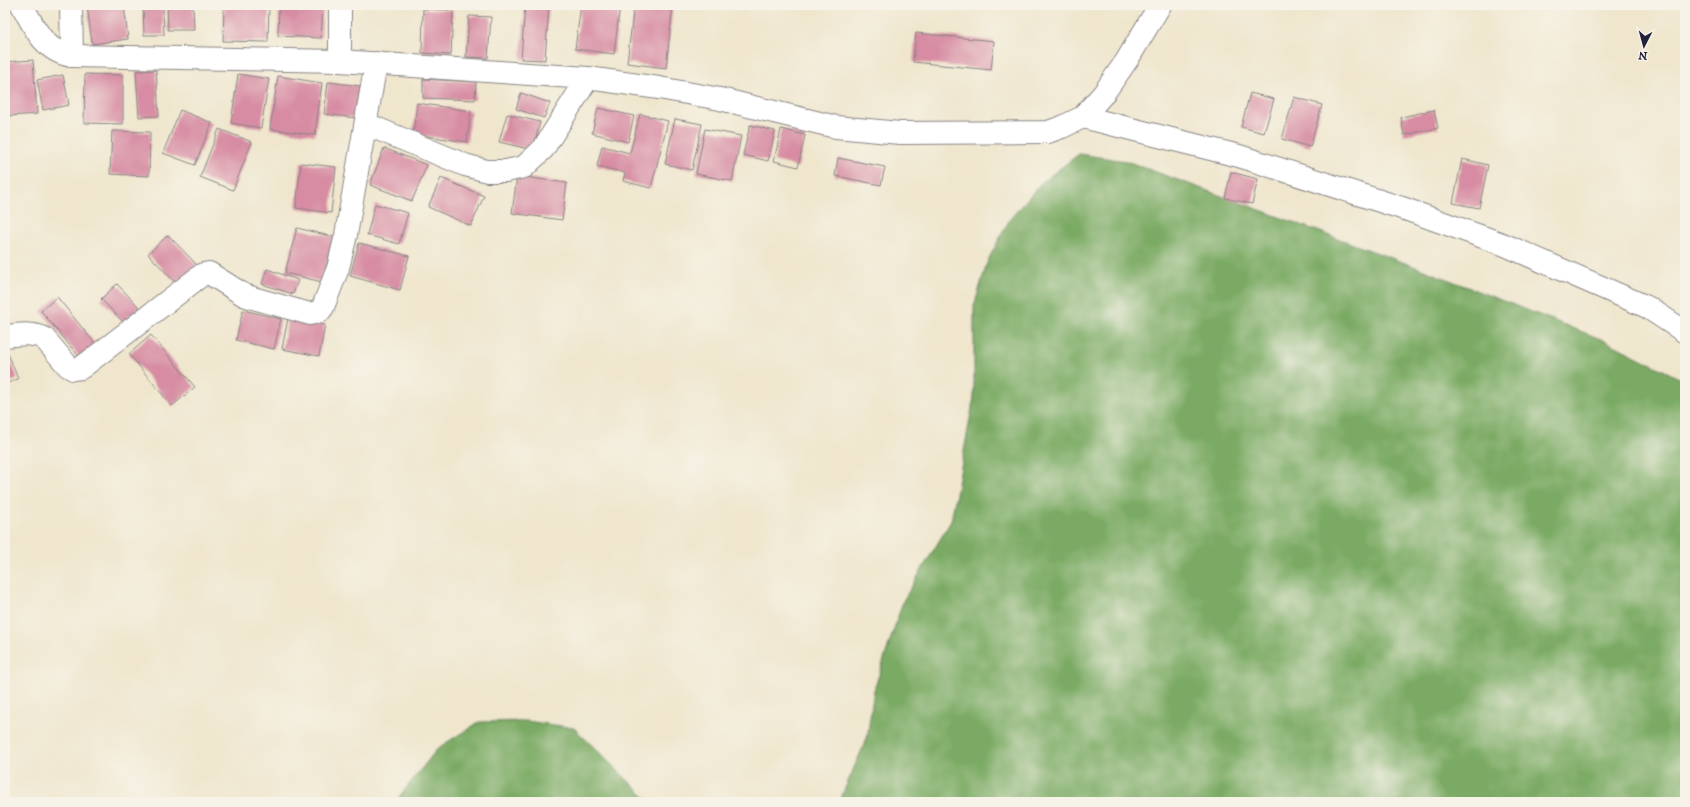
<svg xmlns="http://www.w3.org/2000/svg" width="1690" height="807" font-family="'IM FELL DW Pica',serif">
	<rect width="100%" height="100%" fill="#f7f3e8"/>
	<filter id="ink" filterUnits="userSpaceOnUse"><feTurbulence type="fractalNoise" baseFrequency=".025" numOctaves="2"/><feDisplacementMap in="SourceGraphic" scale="8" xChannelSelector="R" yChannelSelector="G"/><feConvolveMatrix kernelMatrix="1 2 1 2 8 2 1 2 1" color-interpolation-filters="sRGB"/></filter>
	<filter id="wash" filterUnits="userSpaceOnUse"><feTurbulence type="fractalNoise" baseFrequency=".012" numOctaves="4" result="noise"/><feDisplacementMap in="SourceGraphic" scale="16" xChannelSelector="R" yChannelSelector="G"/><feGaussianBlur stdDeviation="0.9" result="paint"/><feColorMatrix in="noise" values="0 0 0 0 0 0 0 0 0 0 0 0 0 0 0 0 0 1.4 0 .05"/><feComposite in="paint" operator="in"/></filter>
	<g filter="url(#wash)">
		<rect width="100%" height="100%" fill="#efe6cd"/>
		<g fill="#7aaa63" stroke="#4e664f">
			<path d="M1079,154L1126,161L1416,267L1606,341L1685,381V802H839L867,738L874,690L903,601L951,521L974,397V306L988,260L1010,219L1042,182Z"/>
			<path d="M527,721L574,728L645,797L654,802H395L438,748L479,722Z"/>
		</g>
		<g id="blocks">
			<g fill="#d78ca3">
				<path d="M87,5H124L128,39L92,44Z"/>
				<path d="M167,5H193L194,30H168Z"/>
				<path d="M224,5H269L268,42L223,41Z"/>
				<path d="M279,5H323L321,38L278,36Z"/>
				<path d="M525,5H549L545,60L521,59Z"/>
				<path d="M581,5H620L614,54L575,49Z"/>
				<path d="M634,5H673L666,68L627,63Z"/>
				<path d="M143,6H163L164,35H144Z"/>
				<path d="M423,9L453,10L451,55L422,53Z"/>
				<path d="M469,16L491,17L488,58L466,57Z"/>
				<path d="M916,33L994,41L991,70L913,62Z"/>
				<path d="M33,60L37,114L9,116L5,62Z"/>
				<path d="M156,70L159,116L139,117L136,71Z"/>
				<path d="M85,74L123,75V124L84,123Z"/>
				<path d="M238,74L269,79L261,128L231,123Z"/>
				<path d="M63,75L69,105L43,110L37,80Z"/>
				<path d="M278,76L322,83L315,135L270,129Z"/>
				<path d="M423,79L476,82L475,100L423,98Z"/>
				<path d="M328,82L360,86L356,118L324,114Z"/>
				<path d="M521,93L550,103L544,118L516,109Z"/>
				<path d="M1250,93L1274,99L1264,133L1241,127Z"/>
				<path d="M1294,97L1322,105L1310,147L1282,139Z"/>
				<path d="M417,103L471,111L467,142L413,134Z"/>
				<path d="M598,108L634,116L628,142L592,133Z"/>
				<path d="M180,110L212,123L195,165L163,153Z"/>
				<path d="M1434,110L1438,128L1404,135L1401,117Z"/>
				<path d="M507,114L540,122L533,150L499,142Z"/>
				<path d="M640,114L668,121L651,188L623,181L625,173L597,166L602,146L630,153Z"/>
				<path d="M675,119L702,124L692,170L665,164Z"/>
				<path d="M750,125L775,131L768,161L743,155Z"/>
				<path d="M219,129L252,142L233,190L200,177Z"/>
				<path d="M705,129L741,136L732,181L696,174Z"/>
				<path d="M781,129L805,135L798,167L774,161Z"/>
				<path d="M112,131L150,132L149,176L110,174Z"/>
				<path d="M384,148L427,165L412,201L370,185Z"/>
				<path d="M838,158L885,167L881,185L835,176Z"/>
				<path d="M1462,159L1488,165L1479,208L1453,203Z"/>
				<path d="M301,163L336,167L331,213L296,208Z"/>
				<path d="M1231,172L1258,179L1252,204L1225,198Z"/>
				<path d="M517,176L567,183L562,220L512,213Z"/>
				<path d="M441,178L484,196L471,226L428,207Z"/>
				<path d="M375,204L408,213L399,244L367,235Z"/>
				<path d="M297,228L334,237L322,282L285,273Z"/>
				<path d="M168,235L197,265L177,284L148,254Z"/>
				<path d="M359,243L409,256L400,290L350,276Z"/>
				<path d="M267,269L298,280L293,294L262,284Z"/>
				<path d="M117,284L139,307L123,322L101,299Z"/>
				<path d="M57,297L98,347L82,360L41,311Z"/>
				<path d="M243,310L281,319L274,349L236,340Z"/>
				<path d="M288,318L325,325L319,356L282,349Z"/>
				<path d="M151,335L195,387L172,406L129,354Z"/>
				<path d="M5,351H7L18,379L5,384Z"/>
			</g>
		</g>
	</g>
	<g filter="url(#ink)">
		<use href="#blocks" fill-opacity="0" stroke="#888484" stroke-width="1"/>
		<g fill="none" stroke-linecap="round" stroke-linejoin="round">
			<g stroke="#888484" stroke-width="24">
				<g id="street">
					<path d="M22,5C34,27 44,52 72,56L340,61L588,78L659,88L720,99L836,127L900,133L1048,132L1062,127L1083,117L1104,93L1127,60L1160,5"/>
					<path d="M71,5L72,56"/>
					<path d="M340,5V61"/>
					<path d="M1083,117L1239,156L1405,209L1505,245L1647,307L1685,332"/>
					<path d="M366,124L465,165L487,171H506L524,167L543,149L588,78"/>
					<path d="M5,336C18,335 32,332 44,338L68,366L73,369L81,368L203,274L209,273L244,295L253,298L310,314L320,311L323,307L338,268L346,235L376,63"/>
				</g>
			</g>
			<use href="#street" stroke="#fff" stroke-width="22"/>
		</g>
	</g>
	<rect width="1690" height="807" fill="none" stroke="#f7f3e8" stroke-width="20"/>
	<g transform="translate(1644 46) rotate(186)" stroke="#f7f3e8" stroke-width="3" paint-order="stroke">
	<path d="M0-3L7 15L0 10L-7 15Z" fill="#22223b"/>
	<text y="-6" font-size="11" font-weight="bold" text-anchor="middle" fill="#22223b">N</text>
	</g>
</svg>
